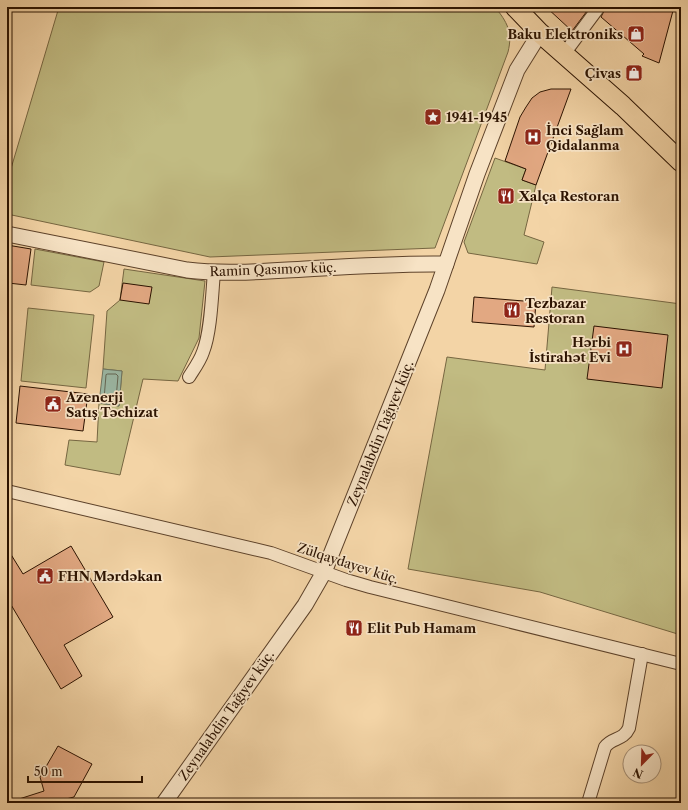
<svg xmlns="http://www.w3.org/2000/svg" width="688" height="810" font-family="'Libre Caslon Text',serif">
	<rect width="100%" height="100%" fill="#f3d4a6"/>
	<filter id="stains"><feTurbulence type="fractalNoise" baseFrequency=".005" numOctaves="4"/><feColorMatrix values="0 0 0 0 .2 0 0 0 0 .09 0 0 0 0 .02 0 0 0 .5 -.17"/></filter>
	<radialGradient id="worn" r=".72"><stop offset=".6" stop-color="#630" stop-opacity="0"/><stop offset="1" stop-color="#630" stop-opacity=".3"/></radialGradient>
	<g fill="#c1bb82" stroke="#766641">
		<path d="M59,7H495C507,22 513,32 508,52L435,248L210,257L7,214V182Z"/>
		<path d="M495,158L526,169L522,180L536,185L524,235L544,242L537,264L468,253L464,242Z"/>
		<path d="M35,249L104,262L99,286L90,292L31,285Z"/>
		<path d="M124,269L205,281L199,338L178,381L143,379L120,475L65,465L69,440L97,442L99,403L119,406L122,371L103,369L107,311L120,300Z"/>
		<path d="M552,287L681,304V635L540,592L408,569L447,357L545,370Z"/>
		<path d="M28,308L94,315L86,388L21,381Z"/>
	</g>
	<path fill="#9bb8a5" stroke="#6e7663" d="M103,369L122,371L119,406L99,403Z"/>
	<g fill="none" stroke-linecap="round" stroke-linejoin="round">
		<path stroke="#636552" stroke-width="1" d="M108,374H116L118,376L116,399L114,401L106,400L104,399L106,375Z"/>
	</g>
	<g fill="#e2a882" stroke="#2b1200">
		<path d="M546,7H590L572,31Z"/>
		<path d="M606,7H674L659,63L642,56L644,54L601,17Z"/>
		<path d="M551,89H571L536,185L522,180L526,169L505,161L520,117L526,107L532,98L540,92Z"/>
		<path d="M7,245L31,249L26,285L8,283L10,264H7Z"/>
		<path d="M123,283L152,287L149,304L120,300Z"/>
		<path d="M474,297L536,302L534,327L472,322Z"/>
		<path d="M594,326L668,335L662,388L587,379Z"/>
		<path d="M20,386L88,394L83,431L16,423Z"/>
		<path d="M71,546L113,617L64,645L82,676L61,689L7,598V548L23,574Z"/>
		<path d="M58,746L92,764L74,797L50,803H16V800L44,791L40,777Z"/>
	</g>
	<g fill="none" stroke-linecap="round" stroke-linejoin="round">
		<g stroke="#5d422a" stroke-width="14">
			<g id="minor">
				<path d="M564,54L599,7"/>
				<path d="M189,377C194,369 200,361 203,352C211,332 212,294 214,272"/>
				<path d="M7,491L271,553L346,580L370,587L681,664"/>
				<path d="M588,803L605,747C612,737 623,741 629,728L642,654"/>
			</g>
		</g>
		<g stroke="#5d422a" stroke-width="17">
			<g id="tertiary">
				<path d="M7,234L187,270C220,274 254,272 287,270C340,267 393,263 446,264"/>
				<path d="M164,803L305,605L324,572L437,290L477,174L517,70L540,33"/>
			</g>
		</g>
		<g stroke="#2b1200" stroke-width="21">
			<path id="primary" d="M515,7L540,33L623,106L681,162"/>
		</g>
		<use href="#minor" stroke="#f7e3c5" stroke-width="12"/>
		<use href="#tertiary" stroke="#f7e3c5" stroke-width="15"/>
		<use href="#primary" stroke="#f3d4a6" stroke-width="19"/>
	</g>
	<defs>
		<g id="shop-square" transform="scale(0.9)"><rect x="-9" y="-9" width="18" height="18" rx="4" fill="#8f2418" stroke="#f7e3c5"/><path d="M-5-2.5h2.3a2.7 3.5 0 0 1 5.4 0H5L5.5 6h-11ZM-1.5-2.5h3a1.5 2.3 0 0 0-3 0Z" fill="#fff"/></g>
		<g id="sight-square" transform="scale(0.9)"><rect x="-9" y="-9" width="18" height="18" rx="4" fill="#8f2418" stroke="#f7e3c5"/><path d="M0-6L1.8-2.2L6-1.7L2.9 1.2L3.7 5.4L0 3.3L-3.7 5.4L-2.9 1.2L-6-1.7L-1.8-2.2Z" fill="#fff"/></g>
		<g id="hospital-square" transform="scale(0.9)"><rect x="-9" y="-9" width="18" height="18" rx="4" fill="#8f2418" stroke="#f7e3c5"/><path d="M-5-5h3v3.5h4V-5h3V5h-3V1.5h-4V5h-3Z" fill="#fff"/></g>
		<g id="restaurant-square" transform="scale(0.9)"><rect x="-9" y="-9" width="18" height="18" rx="4" fill="#8f2418" stroke="#f7e3c5"/><path d="M-5-6h1v4h1v-4h1v4h1v-4h1v5L-1.5 .5V6h-2V.5L-5-1ZM5-6V6H3V1.5H1.5Q1.5-4 5-6Z" fill="#fff"/></g>
		<g id="civic-square" transform="scale(0.9)"><rect x="-9" y="-9" width="18" height="18" rx="4" fill="#8f2418" stroke="#f7e3c5"/><path d="M-.6-6.5H3V-4.5H.6V-3L4-1V1h2V6H-6V1h2V-1L-.6-3ZM-1.2 2.5V6h2.4V2.5Z" fill="#fff"/></g>
	</defs>
	<g fill-rule="evenodd">
		<use href="#shop-square" x="636" y="34"/>
		<use href="#shop-square" x="634" y="73"/>
		<use href="#sight-square" x="433" y="117"/>
		<use href="#hospital-square" x="533" y="137"/>
		<use href="#restaurant-square" x="506" y="196"/>
		<use href="#restaurant-square" x="512" y="310"/>
		<use href="#hospital-square" x="624" y="349"/>
		<use href="#civic-square" x="53" y="404"/>
		<use href="#civic-square" x="45" y="576"/>
		<use href="#restaurant-square" x="354" y="628"/>
	</g>
	<g text-anchor="middle" dominant-baseline="central" stroke-width="3.5" stroke-linejoin="round" paint-order="stroke">
		<g font-size="13" font-weight="bold" fill="#2b1200" stroke="#f7e3c5" text-anchor="start">
			<text x="623" y="34" text-anchor="end">Baku Elektroniks</text>
			<text x="621" y="73" text-anchor="end">Çivas</text>
			<text x="446" y="117">1941-1945</text>
			<text x="546" y="130">İnci Sağlam<tspan x="546" dy="15">Qidalanma</tspan></text>
			<text x="519" y="196">Xalça Restoran</text>
			<text x="525" y="303">Tezbazar<tspan x="525" dy="15">Restoran</tspan></text>
			<text x="611" y="342" text-anchor="end">Hərbi<tspan x="611" dy="15">İstirahət Evi</tspan></text>
			<text x="66" y="397">Azenerji<tspan x="66" dy="15">Satış Təchizat</tspan></text>
			<text x="58" y="576">FHN Mərdəkan</text>
			<text x="367" y="628">Elit Pub Hamam</text>
		</g>
		<g font-size="13" fill="#2b1200" stroke="#f7e3c5">
			<text transform="translate(273 269) rotate(-2)">Ramin Qasımov küç.</text>
			<text transform="translate(380 433) rotate(-68)">Zeynalabdin Tağıyev küç.</text>
			<text transform="translate(348 563) rotate(18)">Zülqaydayev küç.</text>
			<text transform="translate(226 715) rotate(-55)">Zeynalabdin Tağıyev küç.</text>
		</g>
	</g>
	<rect width="688" height="810" fill="none" stroke="#f3d4a6" stroke-width="24"/>
	<rect x="8" y="8" width="672" height="794" fill="none" stroke="#2b1200" stroke-width="2"/>
	<rect x="12" y="12" width="664" height="786" fill="none" stroke="#2b1200"/>
	<g transform="translate(642 764) rotate(203)"><circle r="19" fill="#f7e3c5" stroke="#a58f76"/>
	<path d="M0-3L7 15L0 10L-7 15Z" fill="#8f2418"/>
	<text y="-6" font-size="11" font-weight="bold" text-anchor="middle" fill="#2b1200">N</text>
	</g>
	<path d="M28 776v6h114v-6" fill="none" stroke="#2b1200" stroke-width="2"/>
	<text x="34" y="776" font-size="12" fill="#2b1200" stroke="#f7e3c5" stroke-width="3" paint-order="stroke">50 m</text>
	<rect width="100%" height="100%" filter="url(#stains)"/>
	<rect width="100%" height="100%" fill="url(#worn)"/>
</svg>
